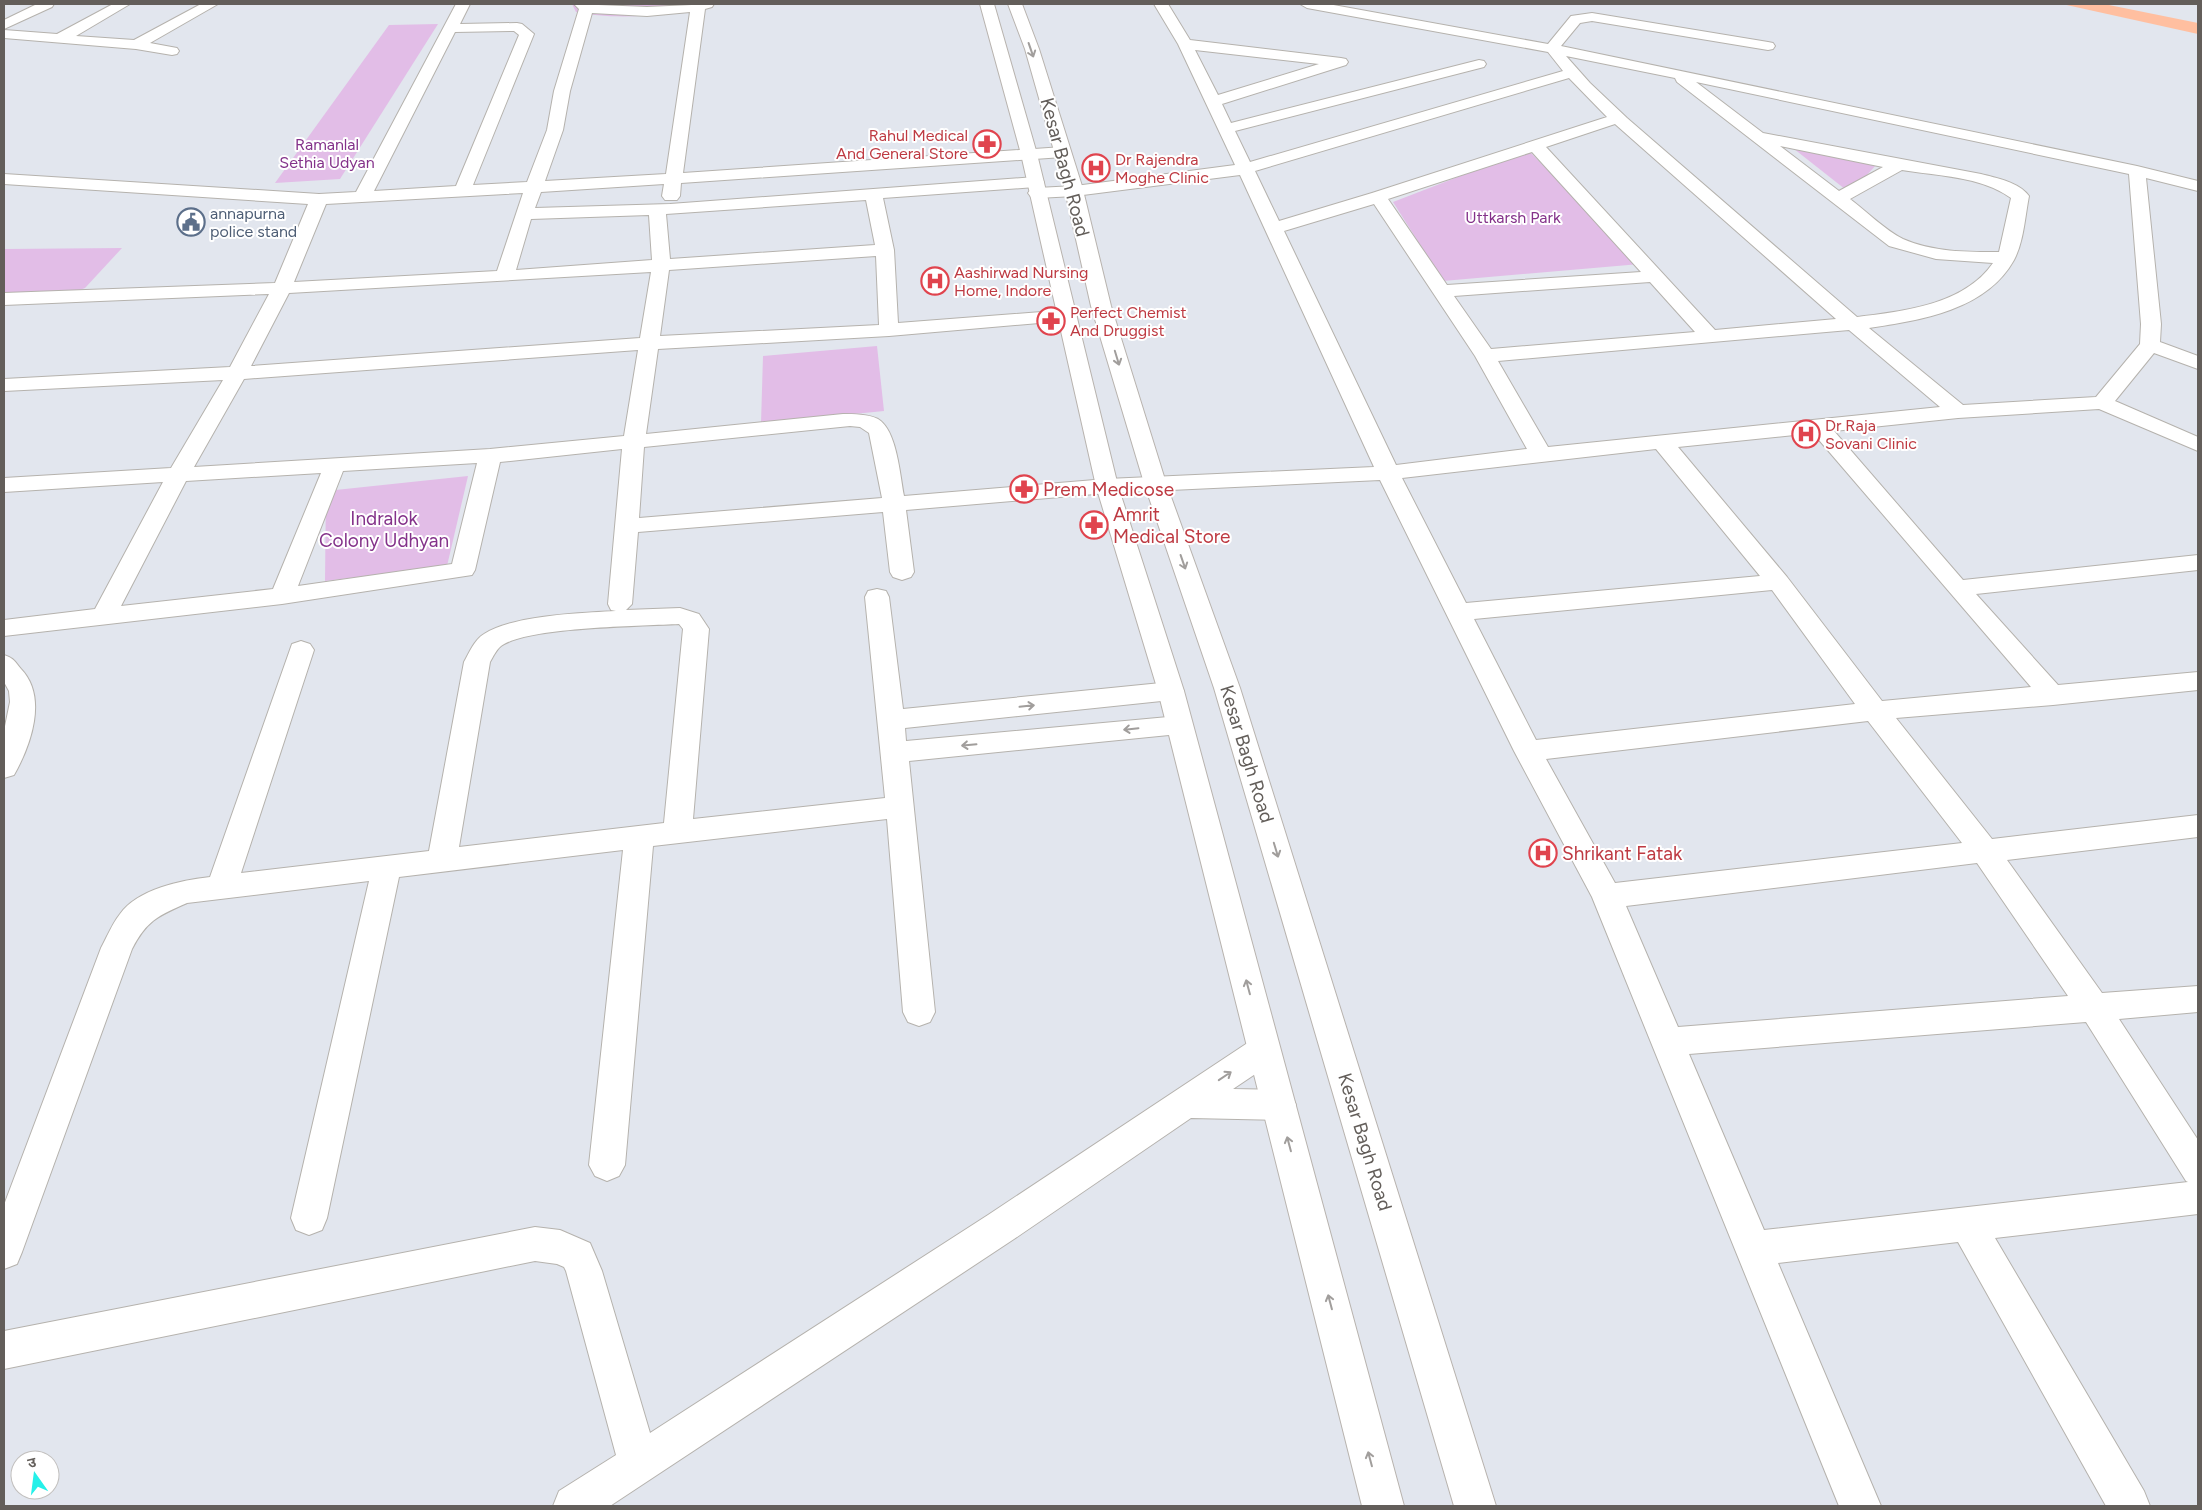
<svg xmlns="http://www.w3.org/2000/svg" width="2202" height="1510" font-family="Figtree,'Noto Sans Devanagari',sans-serif">
	<rect width="100%" height="100%" fill="#e2e6ee"/>
	<g fill="#e2bde7">
		<path d="M572,4H705C670,17 613,20 576,12Z"/>
		<path d="M438,24L340,179L275,183L389,25Z"/>
		<path d="M1789,145L1878,163L1850,193Z"/>
		<path d="M1528,150L1640,264L1443,281L1393,202Z"/>
		<path d="M122,248L85,288L51,301H4V249Z"/>
		<path d="M877,346L884,411L761,423L763,356Z"/>
		<path d="M468,476L447,566L325,581L326,491Z"/>
	</g>
	<path fill="#ffbfa0" d="M2062,4H2104L2198,23V34Z"/>
	<g fill="none" stroke-linecap="round" stroke-linejoin="round">
		<g stroke="#b5b2ad" stroke-width="2">
			<g id="minor">
				<path d="M37,4H54L52,7L4,29V20Z"/>
				<path d="M113,4H130L76,36L134,40L201,4H218L150,43L177,48L179,51L177,54L172,55L136,49L4,38V30L57,34Z"/>
				<path d="M456,4H470L460,24L517,23L522,24L534,34L473,185L527,182L547,130L554,91L579,9L574,4L647,7L714,4L712,7L705,9L683,173L1063,147L1069,149L1071,152L1069,155L1063,157L681,183L680,196L677,200H665L662,196L664,184L541,192L535,208L670,204L1035,177L1041,178L1044,182L1041,186L1035,187L883,198L894,250L898,323L1067,310L1074,312L1077,316L1074,320L889,336L658,349L646,434L843,414C854,414 868,414 878,419C897,430 900,476 904,496L1107,479L1374,467L1240,175L1075,196L1037,198L1031,197L1028,193L1031,189L1037,188L1075,186L1235,165L1178,44L1154,4H1168L1190,40L1341,58L1346,59L1348,62L1346,65L1222,104L1231,123L1479,60L1484,61L1486,64L1484,67L1235,131L1250,162L1563,71L1548,52L1307,8L1300,4H1328L1548,44L1571,16L1592,13L1768,42L1773,43L1775,46L1773,49L1768,50L1592,21L1580,23L1561,46L2137,166L2198,181V191L2146,178L2161,324L2160,342L2198,356V369L2154,353L2115,401L2198,437V451L2099,409L1958,418L1834,431L1963,580L2198,555V570L1976,594L2058,685L2198,672V690L2053,705L1896,718L1992,839L2198,815V837L2007,860L2102,993L2198,986V1012L2119,1019L2198,1140V1214L1995,1238L2144,1491L2150,1506H2106L1958,1242L1778,1263L1881,1506H1839L1592,897L1514,751L1380,480L1107,493L906,510L914,572L911,577L902,580L893,577L890,572L883,512L638,532L632,604L626,610L680,608L699,614L709,629L693,819L885,798L865,597L868,591L877,589L886,591L889,597L903,709L1171,682L1180,685L1184,691L1180,697L1171,700L905,728L906,741L1179,716L1189,718L1192,725L1189,732L1179,734L909,761L935,1012L930,1022L919,1026L908,1022L903,1012L887,819L653,846L625,1165L619,1176L607,1181L595,1176L589,1165L623,850L399,877L327,1218L322,1230L309,1235L296,1230L291,1218L369,881L187,903C158,916 147,920 132,949L22,1252L17,1264L4,1269V1205L101,948C107,937 112,924 120,914C138,889 182,880 210,877L292,644L301,641L310,644L314,650L241,873L429,851L464,662C469,653 475,639 484,634C514,615 581,613 616,611L611,610L608,604L622,449L500,462L475,570L472,575L282,604L4,636V620L95,609L163,482L4,492V478L171,468L223,380L4,391V379L230,367L269,294L4,305V293L275,283L308,204L4,184V174L319,194L356,192ZM690,12L666,174L545,181L563,130L570,91L592,13L647,16ZM514,31L519,35L456,186L374,191L455,32ZM1195,50L1319,64L1218,95ZM1566,56L1675,78L1677,82L1889,246L1936,259L1993,263C1964,305 1904,311 1857,317L1627,118L1590,83ZM1569,78L1607,117L1372,193L1279,221L1255,171ZM1696,82L2129,174L2141,324L2140,344L2096,397L1963,405L1869,328C1922,320 1986,310 2014,260C2024,241 2025,216 2029,196C2019,182 1996,178 1981,174L1763,133ZM1615,124L1836,319L1715,330L1546,147ZM1780,146L1883,167L1839,191ZM1532,152L1641,272L1447,285L1388,199ZM1902,170C1937,176 1981,176 2011,198L1999,252C1967,252 1932,252 1903,239C1885,230 1866,211 1850,199ZM523,193L497,271L294,282L326,204ZM866,200L875,245L670,259L666,214ZM1374,204L1475,356L1527,449L1396,465L1284,231ZM649,215L652,260L516,270L531,219ZM876,256L879,325L660,336L669,270ZM651,272L640,338L251,366L289,293ZM1650,282L1695,332L1491,349L1454,296ZM1849,330L1940,407L1548,447L1498,361ZM638,350L624,436L490,449L194,467L244,379ZM850,426L860,427L869,433L882,498L639,518L644,447ZM1813,433L2031,687L1882,701L1787,577L1678,447ZM1656,449L1760,576L1466,603L1402,478ZM477,463L452,564L298,586L343,471ZM321,473L273,589L121,606L186,481ZM1772,590L1855,704L1536,740L1474,619ZM679,624L683,629L664,823L459,847L490,662C493,657 496,650 501,646C527,627 642,626 679,624ZM1868,721L1962,843L1615,883L1546,759ZM1977,863L2068,996L1678,1027L1626,906ZM2086,1022L2186,1181L2188,1182L1764,1230L1689,1054Z"/>
				<path d="M4,655C14,658 15,662 21,669C48,697 31,745 14,775L4,778V731L10,702L9,691L4,682Z"/>
				<path d="M1264,1036L1276,1040L1280,1050L1276,1060L1233,1089L1279,1090L1291,1094L1296,1105L1291,1116L1279,1120L1191,1118L1014,1239L610,1506H553L559,1491L616,1455L566,1271L564,1267L557,1264L535,1261L4,1369V1331L535,1227L560,1230L590,1243L602,1271L650,1433L988,1215L1252,1040Z"/>
			</g>
		</g>
		<g stroke="#b8b3ae" stroke-width="2">
			<g id="secondary">
				<path d="M980,4H994L1037,154L1118,486L1184,691L1404,1506H1362L1158,691L1096,486L1021,154Z"/>
				<path d="M1008,4H1022L1039,49L1082,186L1111,306L1166,483L1240,688L1496,1506H1454L1214,688L1144,483L1091,306L1064,186L1025,49Z"/>
			</g>
		</g>
		<use href="#minor" fill="#fff" fill-rule="evenodd"/>
		<use href="#secondary" fill="#fff" fill-rule="evenodd"/>
	</g>
	<defs><path id="oneway-shaft" d="M-6 0H5M1.5-3L5.5 0L1.5 3" fill="none" stroke-width="1.6" stroke-linecap="round" stroke-linejoin="round" transform="scale(1.25)"/></defs>
	<g stroke="#a19e9c">
		<use href="#oneway-shaft" transform="translate(1031 50) rotate(71)"/>
		<use href="#oneway-shaft" transform="translate(1117 358) rotate(73)"/>
		<use href="#oneway-shaft" transform="translate(1183 562) rotate(71)"/>
		<use href="#oneway-shaft" transform="translate(1027 706) rotate(-6)"/>
		<use href="#oneway-shaft" transform="translate(1131 729) rotate(174)"/>
		<use href="#oneway-shaft" transform="translate(969 745) rotate(175)"/>
		<use href="#oneway-shaft" transform="translate(1276 850) rotate(73)"/>
		<use href="#oneway-shaft" transform="translate(1248 987) rotate(-105)"/>
		<use href="#oneway-shaft" transform="translate(1225 1076) rotate(-34)"/>
		<use href="#oneway-shaft" transform="translate(1289 1144) rotate(-105)"/>
		<use href="#oneway-shaft" transform="translate(1330 1302) rotate(-105)"/>
		<use href="#oneway-shaft" transform="translate(1370 1459) rotate(-105)"/>
	</g>
	<defs>
		<g id="pharmacy-ring" transform="scale(1.4375)"><circle r="9.5" fill="#fff" stroke="#e0444e" stroke-width="1.5"/><path d="M-2-6h4v4h4v4h-4v4h-4v-4h-4v-4h4Z" fill="#e0444e"/></g>
		<g id="hospital-ring" transform="scale(1.4375)"><circle r="9.5" fill="#fff" stroke="#e0444e" stroke-width="1.5"/><path d="M-5-5h3v3.5h4V-5h3V5h-3V1.5h-4V5h-3Z" fill="#e0444e"/></g>
		<g id="civic-ring" transform="scale(1.4375)"><circle r="9.5" fill="#fff" stroke="#5c6f8a" stroke-width="1.5"/><path d="M-.6-6.5H3V-4.5H.6V-3L4-1V1h2V6H-6V1h2V-1L-.6-3ZM-1.2 2.5V6h2.4V2.5Z" fill="#5c6f8a"/></g>
	</defs>
	<g fill-rule="evenodd">
		<use href="#pharmacy-ring" x="987" y="144"/>
		<use href="#hospital-ring" x="1096" y="168"/>
		<use href="#civic-ring" x="191" y="222"/>
		<use href="#hospital-ring" x="935" y="281"/>
		<use href="#pharmacy-ring" x="1051" y="321"/>
		<use href="#hospital-ring" x="1806" y="434"/>
		<use href="#pharmacy-ring" x="1024" y="489"/>
		<use href="#pharmacy-ring" x="1094" y="525"/>
		<use href="#hospital-ring" x="1543" y="853"/>
	</g>
	<g text-anchor="middle" dominant-baseline="central" stroke-width="4" stroke-linejoin="round" paint-order="stroke">
		<g font-size="16" fill="#be3a42" stroke="#fff" text-anchor="start">
			<text x="968" y="135" text-anchor="end">Rahul Medical<tspan x="968" dy="18">And General Store</tspan></text>
			<text x="1115" y="159">Dr Rajendra<tspan x="1115" dy="18">Moghe Clinic</tspan></text>
			<text x="954" y="272">Aashirwad Nursing<tspan x="954" dy="18">Home, Indore</tspan></text>
			<text x="1070" y="312">Perfect Chemist<tspan x="1070" dy="18">And Druggist</tspan></text>
			<text x="1825" y="425">Dr Raja<tspan x="1825" dy="18">Sovani Clinic</tspan></text>
		</g>
		<g font-size="16" fill="#84328a" stroke="#fff">
			<text x="327" y="144">Ramanlal<tspan x="327" dy="18">Sethia Udyan</tspan></text>
			<text x="1513" y="217">Uttkarsh Park</text>
		</g>
		<g font-size="16" fill="#4e5e75" stroke="#fff" text-anchor="start">
			<text x="210" y="213">annapurna<tspan x="210" dy="18">police stand</tspan></text>
		</g>
		<g font-size="19" fill="#635e5a" stroke="#fff">
			<text transform="translate(1065 167) rotate(75)">Kesar Bagh Road</text>
			<text transform="translate(1247 754) rotate(73)">Kesar Bagh Road</text>
			<text transform="translate(1365 1142) rotate(73)">Kesar Bagh Road</text>
		</g>
		<g font-size="19" fill="#be3a42" stroke="#fff" text-anchor="start">
			<text x="1043" y="489">Prem Medicose</text>
			<text x="1113" y="514">Amrit<tspan x="1113" dy="22">Medical Store</tspan></text>
			<text x="1562" y="853">Shrikant Fatak</text>
		</g>
		<g font-size="19" fill="#84328a" stroke="#fff">
			<text x="384" y="518">Indralok<tspan x="384" dy="22">Colony Udhyan</tspan></text>
		</g>
	</g>
	<rect width="2202" height="1510" fill="none" stroke="#635e5a" stroke-width="10"/>
	<g transform="translate(35 1475) rotate(346)"><circle r="24" fill="#ffffff" stroke="#c1bfbd"/>
	<path d="M0-4L9 19L0 12L-9 19Z" fill="#25f0e9"/>
	<text y="-8" font-size="14" font-weight="bold" text-anchor="middle" fill="#635e5a">उ</text>
	</g>
</svg>
